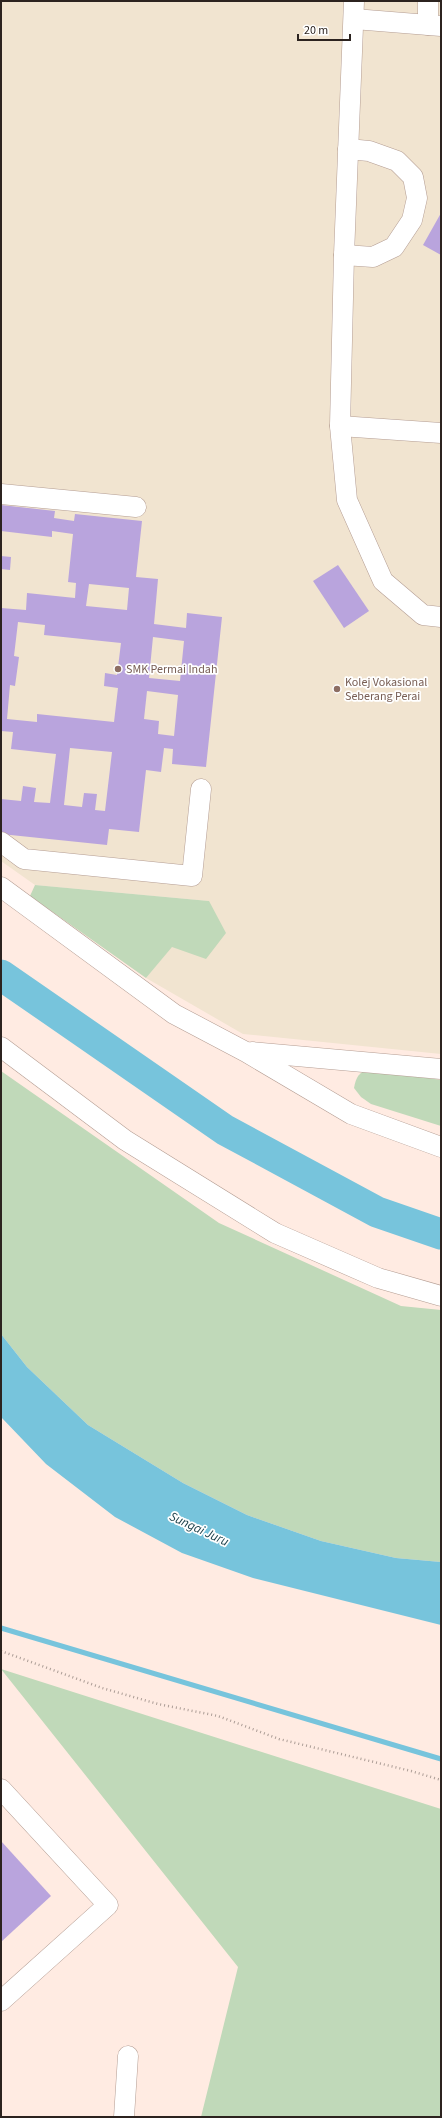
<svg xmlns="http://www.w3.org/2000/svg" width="442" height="2118" font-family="'Source Sans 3',sans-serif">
	<rect width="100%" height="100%" fill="#ffebe2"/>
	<path fill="#f1e4d0" d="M1,1H441V1054L243,1034L146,978L209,901L35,885L1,861Z"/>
	<g fill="#c0d9b9">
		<path d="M35,885L209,901L226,933L206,959L172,947L146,978L30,896Z"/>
		<path d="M369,1069L441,1080V1126L371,1104L361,1097L354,1088C356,1077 359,1072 369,1069Z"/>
		<path d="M1,1071L219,1223L401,1306L441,1310V1562L396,1558L321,1541L247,1515L183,1483L88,1425L27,1367L1,1334Z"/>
		<path d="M1,1669L441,1809V2117H201L238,1967Z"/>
	</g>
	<path fill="#77c4dc" d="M1,1334L27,1367L88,1425L183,1483L247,1515L321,1541L396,1558L441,1562V1625L253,1578L182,1553L115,1517L46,1464L1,1417Z"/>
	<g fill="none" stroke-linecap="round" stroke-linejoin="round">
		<path stroke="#77c4dc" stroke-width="5" d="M1,1628L441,1759"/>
		<path stroke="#77c4dc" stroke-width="31" d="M1,975L225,1130L377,1212L441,1234"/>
	</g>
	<g fill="#b9a4dd" fill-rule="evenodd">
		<path d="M441,213V255L423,245Z"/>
		<path d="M1,505L55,511L54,518L74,521L75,514L142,521L136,577L158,579L154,624L186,628L187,613L222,617L206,767L172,764L173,749L164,748L161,772L146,770L139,832L109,829L107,845L1,834V799L21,801L23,786L36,788L34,802L50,803L56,754L11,749L13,732L1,731V608L26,610L27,593L75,598L76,583L68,582L73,534L52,531V537L1,531ZM89,584L129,588L127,610L86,606ZM18,622L45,625L44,635L121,643L117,675L105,673L104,686L118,688L114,722L37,714V722L7,719L10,685L15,686L19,657L14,656ZM153,637L184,641L180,681L149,678ZM147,691L178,695L174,736L158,734L159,721L144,719ZM70,748L112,752L105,811L95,810L97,794L84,793L82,807L64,805Z"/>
		<path d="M1,556L11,557L10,570L1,569Z"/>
		<path d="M338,565L369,611L344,628L313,581Z"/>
		<path d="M1,1841L51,1896L1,1942Z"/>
	</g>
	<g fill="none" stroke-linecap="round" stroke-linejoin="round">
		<g stroke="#b49d93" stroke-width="21">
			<g id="minor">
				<path d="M354,1L344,255L340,426L347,500L383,581L423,615L441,617"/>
				<path d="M354,19L441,26"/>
				<path d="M428,25V1"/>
				<path d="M344,255L373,257L394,247L412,220L417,198L413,177L397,161L369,151L348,149"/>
				<path d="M340,426L441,433"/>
				<path d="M1,494L136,507"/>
				<path d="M1,842L24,859L192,876L201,789"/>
				<path d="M1,887L174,1014L246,1052L351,1114L441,1147"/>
				<path d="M1,1047L125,1140L275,1233L378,1278L441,1296"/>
				<path d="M252,1052L441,1069"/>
				<path d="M1,1789L108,1905L1,2001"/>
				<path d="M124,2117L128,2056"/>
			</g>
		</g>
		<path stroke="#ac9d96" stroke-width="2.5" stroke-dasharray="1 3" stroke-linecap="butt" d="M1,1651L102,1688L158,1704L218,1716L279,1739L411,1771L441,1780"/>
		<use href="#minor" stroke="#fff" stroke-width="20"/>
	</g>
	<g fill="#8d6e63" stroke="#fff" stroke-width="1.5">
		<circle cx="118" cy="669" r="4"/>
		<circle cx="337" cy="689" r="4"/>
	</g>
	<g text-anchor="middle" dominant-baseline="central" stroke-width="3.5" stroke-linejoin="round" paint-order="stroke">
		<g font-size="12" fill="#785e54" stroke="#fff" text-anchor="start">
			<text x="126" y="669">SMK Permai Indah</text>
			<text x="345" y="682">Kolej Vokasional<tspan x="345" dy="14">Seberang Perai</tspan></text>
		</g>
		<g font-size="13" font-style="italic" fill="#173c46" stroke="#fff">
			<text transform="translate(199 1529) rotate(25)">Sungai Juru</text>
		</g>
	</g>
	<rect width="442" height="2118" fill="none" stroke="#2c231f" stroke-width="4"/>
	<path d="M298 34v6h52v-6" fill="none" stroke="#2c231f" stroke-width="2"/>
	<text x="304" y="34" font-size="12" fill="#2c231f" stroke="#ffffff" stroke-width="3" paint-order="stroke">20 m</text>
</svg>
